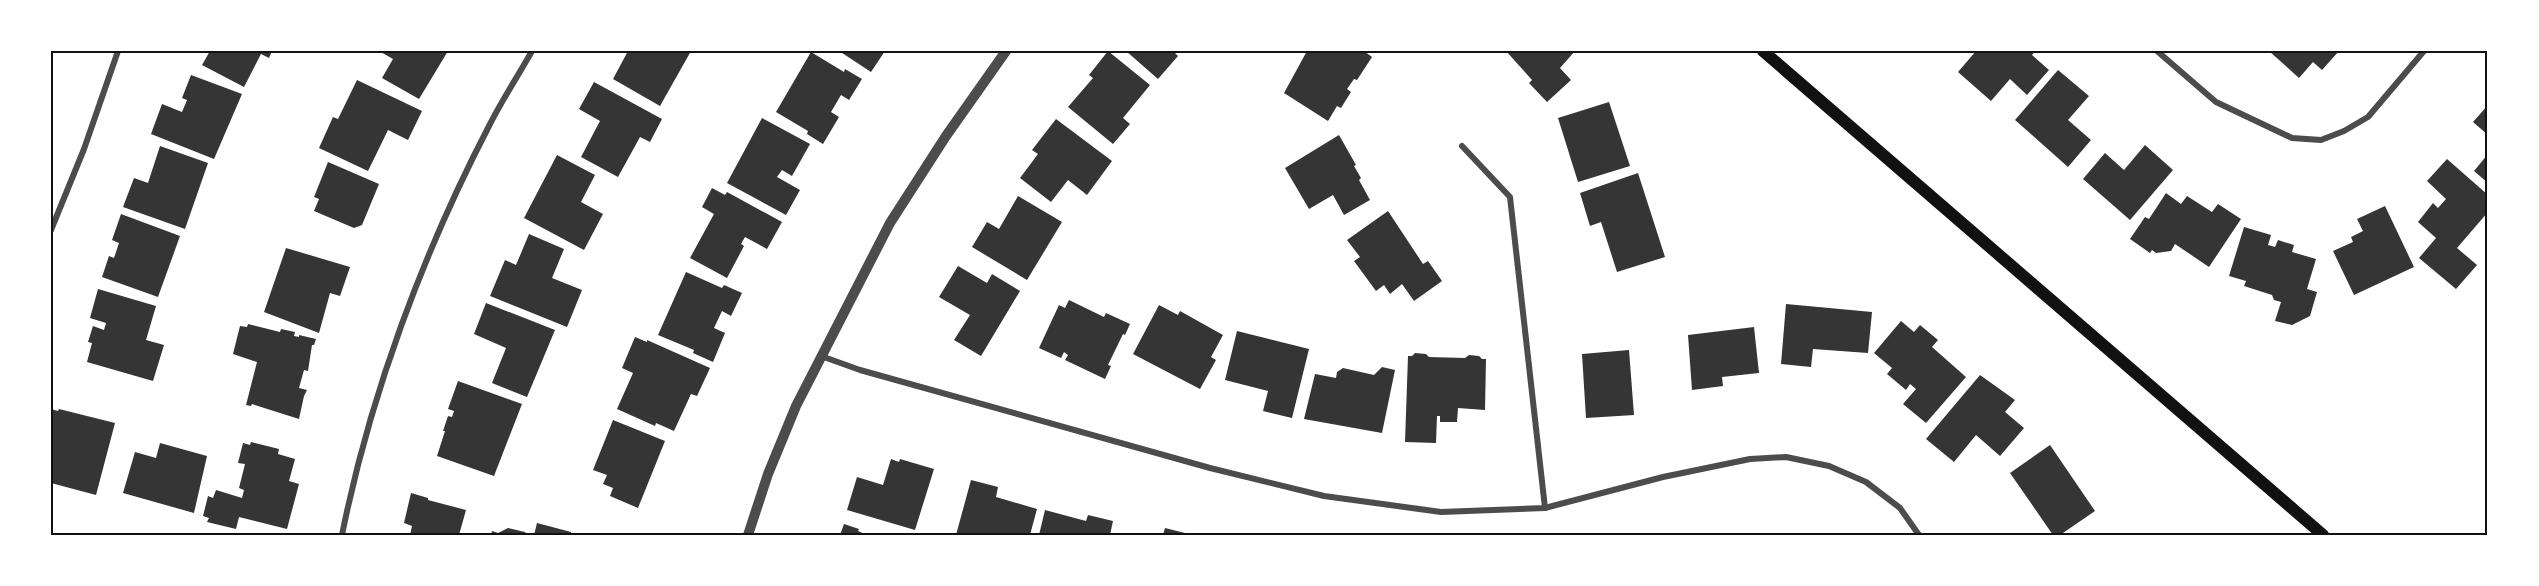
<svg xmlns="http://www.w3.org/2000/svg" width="2539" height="586" font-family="Roboto,sans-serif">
	<rect width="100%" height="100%" fill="#fff"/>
	<g fill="#353535">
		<path d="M210,51H272L269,58L261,54L244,87L202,65Z"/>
		<path d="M379,51H448L419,99L382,78L393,59Z"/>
		<path d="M628,51H691L660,106L613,79Z"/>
		<path d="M839,51H885L871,72Z"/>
		<path d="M1108,51L1150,85L1123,118L1130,124L1113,144L1068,107L1093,78L1089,75Z"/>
		<path d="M1126,51H1177L1175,53L1178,56L1158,79Z"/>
		<path d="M1307,51H1364L1372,57L1357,80L1354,79L1347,89L1351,92L1341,108L1337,106L1328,121L1284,93Z"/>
		<path d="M1506,51H1575L1560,68L1571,80L1547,102L1529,83L1532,80Z"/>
		<path d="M1976,51H2035L2032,55L2049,70L2027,95L2010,79L1991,101L1958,72Z"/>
		<path d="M2269,51H2339L2322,70L2313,62L2299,78Z"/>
		<path d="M811,52L844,72L845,69L862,79L849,100L841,95L831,112L839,117L823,144L807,134L808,131L776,112Z"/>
		<path d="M2058,70L2089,96L2068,120L2091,140L2068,167L2015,120Z"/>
		<path d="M191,75L242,94L214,159L151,134L162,104L182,112L187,100L182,98Z"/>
		<path d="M357,80L422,111L408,140L388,130L368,171L319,148L333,117L338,119Z"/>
		<path d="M594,82L662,119L650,142L640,137L618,177L581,157L600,121L579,109Z"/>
		<path d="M1609,102L1630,166L1578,182L1558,118Z"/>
		<path d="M2488,105V135L2473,122Z"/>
		<path d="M762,118L810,144L792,176L782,170L777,177L800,190L786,215L727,183Z"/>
		<path d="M1056,119L1112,161L1087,195L1068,180L1051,202L1020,178L1038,154L1032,150Z"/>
		<path d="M1339,135L1356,165L1354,166L1361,178L1359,180L1370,200L1344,215L1333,195L1309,209L1285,168Z"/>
		<path d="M2145,145L2173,170L2130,220L2083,179L2105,153L2124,170Z"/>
		<path d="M160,146L208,163L185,229L123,207L134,178L148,183Z"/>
		<path d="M2488,154V183L2474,171Z"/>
		<path d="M557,155L595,175L581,202L603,214L584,250L524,218Z"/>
		<path d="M2447,159L2488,195V212L2457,248L2477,265L2456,289L2419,258L2436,238L2418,222L2433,203L2438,208L2446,199L2427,181Z"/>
		<path d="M328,162L379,184L362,225L354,228L314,211L319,199L314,197Z"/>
		<path d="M1638,173L1665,257L1617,272L1601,222L1590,226L1580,193Z"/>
		<path d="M712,188L725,195L727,192L782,222L767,249L745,237L741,244L744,246L727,278L690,258L714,214L702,207Z"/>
		<path d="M2166,193L2181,204L2187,196L2212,212L2218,204L2241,219L2209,267L2175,244L2171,251L2156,253L2152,250L2150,253L2130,239L2145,217L2149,219Z"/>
		<path d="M1018,196L1062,222L1027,280L972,247L987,222L999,229Z"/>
		<path d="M2385,206L2414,267L2354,295L2333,251L2353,242L2351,237L2363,231L2357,219Z"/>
		<path d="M1388,211L1423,264L1428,261L1442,281L1414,301L1402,284L1390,294L1384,285L1376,291L1354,261L1360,257L1347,240Z"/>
		<path d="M121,214L180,236L158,297L102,277L109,256L114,258L119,243L112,240Z"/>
		<path d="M2244,227L2271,235L2268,245L2275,247L2278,240L2294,245L2292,252L2316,259L2307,289L2317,292L2310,316L2292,325L2275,321L2281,302L2274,300L2272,295L2244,286L2246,281L2229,276Z"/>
		<path d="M529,234L564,249L552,278L582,290L567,327L490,296L505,260L516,265Z"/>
		<path d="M286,248L350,267L340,296L330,293L319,333L264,312Z"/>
		<path d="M958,266L987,283L992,274L1020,291L981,356L954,340L970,315L939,297Z"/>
		<path d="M686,272L722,288L724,285L742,293L731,316L722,311L714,328L725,333L713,362L693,353L694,350L658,335Z"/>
		<path d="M98,289L156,306L146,340L164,345L153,381L87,362L92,343L88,342L93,326L104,330L106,323L90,318Z"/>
		<path d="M1069,300L1104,317L1106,313L1130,324L1125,335L1123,334L1108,365L1111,366L1105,379L1065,360L1068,355L1064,352L1061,358L1039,348L1059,305L1065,308Z"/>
		<path d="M486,303L555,330L527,397L492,383L506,348L474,334Z"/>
		<path d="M1786,304L1872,312L1868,353L1813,349L1811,367L1781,364Z"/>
		<path d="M1159,305L1178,315L1180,311L1223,335L1211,357L1216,360L1200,389L1133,354Z"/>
		<path d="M1901,321L1914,332L1920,325L1938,340L1932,347L1966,377L1926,423L1903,404L1916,389L1910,384L1906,390L1887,374L1892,368L1874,353Z"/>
		<path d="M248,324L280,332L281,329L295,332L294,336L299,337V335L316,339L314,345H312L308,371L304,370L299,388L307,390L304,396L299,419L252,404L251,406L246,405L257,362L233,354L240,326L247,327Z"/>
		<path d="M1754,327L1759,373L1722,377L1723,386L1692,390L1688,335Z"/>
		<path d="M1237,331L1309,349L1292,418L1263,411L1268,391L1225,380Z"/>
		<path d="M635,337L647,342V340L710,368L697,396L691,394L674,431L656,423L655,426L617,409L633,373L622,368Z"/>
		<path d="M1629,350L1634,415L1586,418L1582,354Z"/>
		<path d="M1415,353L1426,354L1429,357L1465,358L1469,355L1479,356L1482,359H1486L1485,410L1458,408L1457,422H1440V416H1437L1436,443L1405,442L1408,356H1412Z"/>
		<path d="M1382,367L1395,370L1382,433L1304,419L1315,374L1336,378L1337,372L1343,368L1374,375Z"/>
		<path d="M1980,375L2015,400L2005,412L2024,428L2000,456L1976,435L1954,462L1926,439Z"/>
		<path d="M458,381L522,404L494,476L437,456L445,431H443L448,416L452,417L454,411L448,409Z"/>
		<path d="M51,409L58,411L59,409L115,423L96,495L51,483Z"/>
		<path d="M613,420L665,441L638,508L610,496L613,488L603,484L607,475L593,470Z"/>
		<path d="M251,442L279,449L278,454L295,459L289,481L299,484L287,529L239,517L236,529L207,522L209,518L203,516L208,496L213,498L216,490L242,498L244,490L239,488L245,464L238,463L243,443L250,445Z"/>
		<path d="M160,443L207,456L194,513L123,493L135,452L156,458Z"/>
		<path d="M2050,445L2095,511L2060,535H2053L2010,473Z"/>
		<path d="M891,459L899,462L900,459L934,469L915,530L847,510L857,477L883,485Z"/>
		<path d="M971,480L998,487L996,497L1037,509L1030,535H956Z"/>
		<path d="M411,493L428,498V500L466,510L459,535H410L412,526L404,523Z"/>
		<path d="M1045,510L1086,521L1088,515L1113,521L1110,535H1039Z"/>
		<path d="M537,523L571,532V535H534Z"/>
		<path d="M844,524L859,529L858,531L867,535H840Z"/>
		<path d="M508,528L525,532L527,535H491L492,531L498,533Z"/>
		<path d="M1165,528L1189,534V535H1163Z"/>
	</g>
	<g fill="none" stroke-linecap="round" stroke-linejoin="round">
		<g stroke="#4c4c4c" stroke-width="6">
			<path d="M2157,51L2216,102L2292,138L2321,140L2344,131L2368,117L2424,51"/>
			<path d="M1462,146L1510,197L1545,508"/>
			<path d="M51,230L84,149L118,51"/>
			<path d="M821,356L860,370L1210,468L1324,496L1441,512L1545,508L1663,477L1750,459L1786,457L1829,466L1866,482L1900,508L1919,535"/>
			<path d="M342,535C370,395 423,253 489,126C502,100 518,76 532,51"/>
		</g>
		<path stroke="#4c4c4c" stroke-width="10" d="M748,535L768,474L796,406L890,223L946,136L1006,51"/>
		<path stroke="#111" stroke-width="12" d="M1763,51L2323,535"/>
	</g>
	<rect width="2539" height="586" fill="none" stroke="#ffffff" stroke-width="105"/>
	<rect x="52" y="52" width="2434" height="482" fill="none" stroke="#111" stroke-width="2"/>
</svg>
